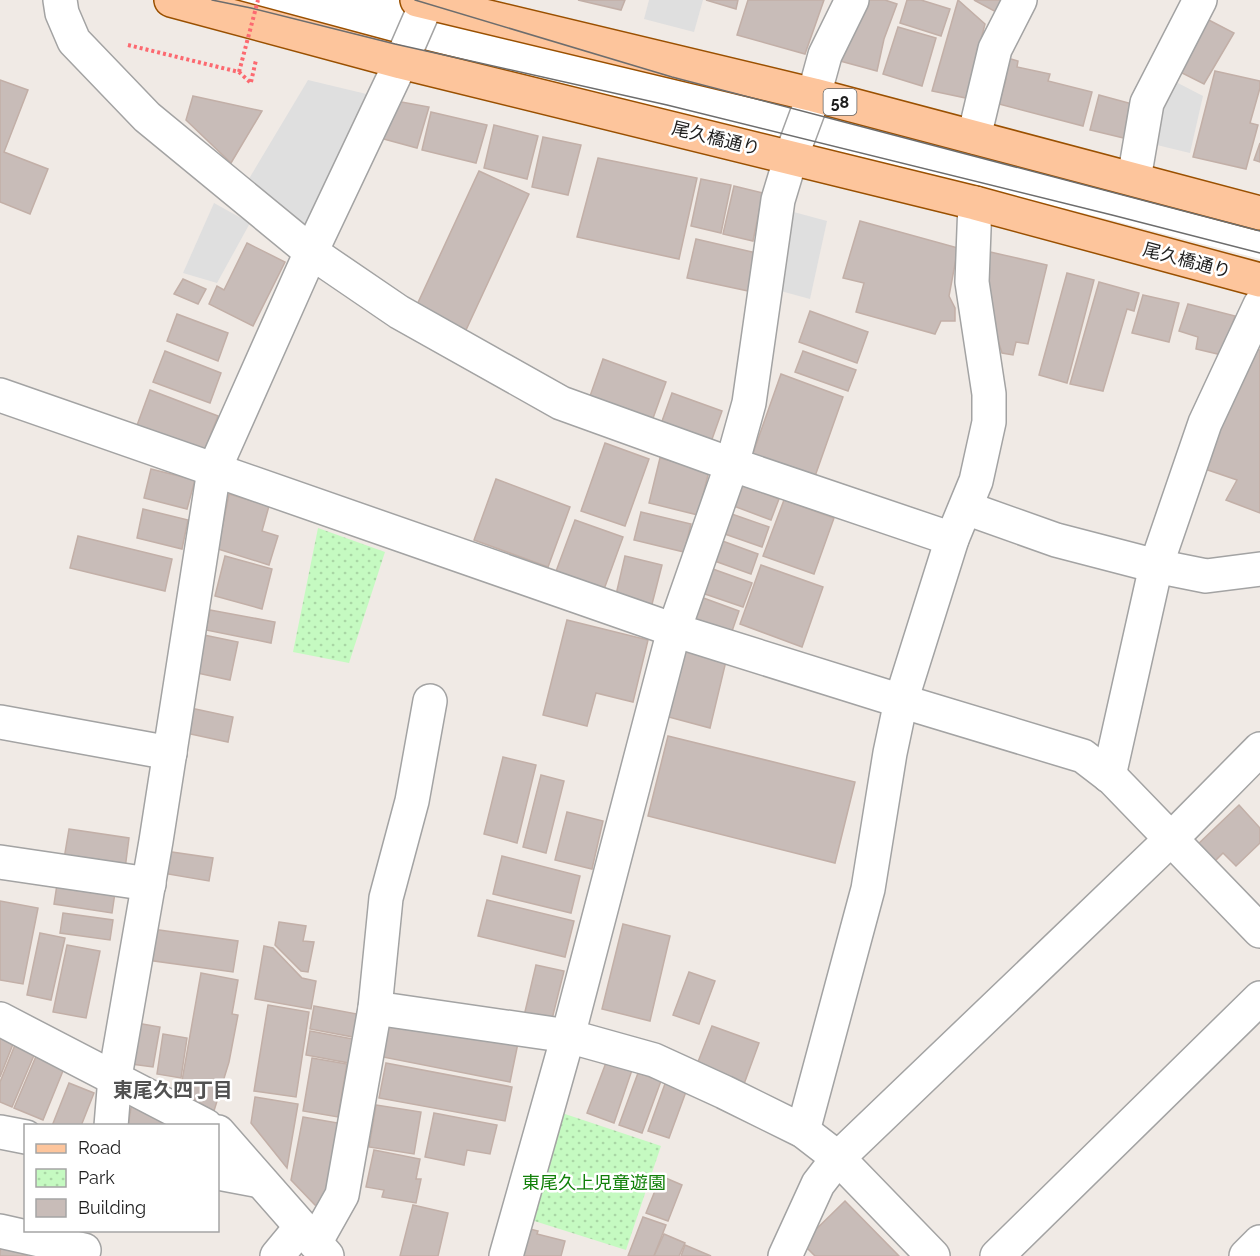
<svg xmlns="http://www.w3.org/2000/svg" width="1260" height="1256" font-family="Raleway,'Noto Sans JP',sans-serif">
	<defs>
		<pattern id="park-dots" width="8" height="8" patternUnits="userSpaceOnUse" patternTransform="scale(1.5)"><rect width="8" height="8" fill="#c5fac1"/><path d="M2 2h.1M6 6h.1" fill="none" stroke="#a9d6a5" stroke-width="1.8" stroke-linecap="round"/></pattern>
	</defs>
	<rect width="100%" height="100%" fill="#f0eae5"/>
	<g fill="url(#park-dots)">
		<path d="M318,528L385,552L349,663L293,652Z"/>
		<path d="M559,1112L661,1146L626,1250L528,1219Z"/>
	</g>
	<g fill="#dfdfdf">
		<path d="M649,0H703L694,32L644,19Z"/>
		<path d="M308,80L379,97L311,235L244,187Z"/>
		<path d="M1174,81L1203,96L1190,153L1157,145L1155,108Z"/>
		<path d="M214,203L250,223L217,283L183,273Z"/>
		<path d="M790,211L827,221L810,299L777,290Z"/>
	</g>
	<path fill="#fff" d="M189,0H429L1260,226V259L1111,220L666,110Z"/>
	<g fill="#c8bcb8" stroke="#c2afa7" stroke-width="1.5">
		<path d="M578,0H625L621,10Z"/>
		<path d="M706,0H738L736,9Z"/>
		<path d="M748,0H824L805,54L737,35Z"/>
		<path d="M864,0H885L897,4L884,39L877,71L840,61Z"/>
		<path d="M907,0H921L950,9L941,36L900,23Z"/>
		<path d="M958,0L985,24L966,98L932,91Z"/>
		<path d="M974,0H1005L998,13Z"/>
		<path d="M1203,17L1234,33L1204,84L1174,69Z"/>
		<path d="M898,27L936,38L922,86L883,74Z"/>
		<path d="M1004,57L1018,61L1017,67L1050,74L1048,81L1092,92L1083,126L999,104L1006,79L999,78Z"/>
		<path d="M1215,71L1260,81V88L1250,123L1258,125L1246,169L1193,157Z"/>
		<path d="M0,80L28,90L4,152L48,169L30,214L0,202Z"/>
		<path d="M1099,95L1136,105L1128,139L1090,130Z"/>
		<path d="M193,96L262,111L231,163L186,120Z"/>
		<path d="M396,101L429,107L417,148L380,138Z"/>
		<path d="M431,112L487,125L476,163L422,150Z"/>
		<path d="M494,125L538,136L527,179L484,168Z"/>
		<path d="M543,137L581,145L568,195L532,187Z"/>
		<path d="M1260,143V162L1254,160Z"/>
		<path d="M598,158L697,178L679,259L577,237Z"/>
		<path d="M479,171L529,194L466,330L416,307Z"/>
		<path d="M701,179L731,185L721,233L691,226Z"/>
		<path d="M734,186L763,193L753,241L723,234Z"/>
		<path d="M860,221L958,248L949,296L955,308V321H941L935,334L856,312L864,283L843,278Z"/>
		<path d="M696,239L761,254L753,292L687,278Z"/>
		<path d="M247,243L285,262L253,326L209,304L217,286L224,290Z"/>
		<path d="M986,251L1047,265L1028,344L1016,342L1013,355L1002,353L981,288Z"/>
		<path d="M1067,273L1094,280L1067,383L1039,375Z"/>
		<path d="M183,279L206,289L198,304L174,294Z"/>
		<path d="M1099,282L1139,293L1134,311L1127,309L1103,391L1070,384Z"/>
		<path d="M1143,295L1179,303L1169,342L1132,333Z"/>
		<path d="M1188,304L1235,316L1222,355L1196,349L1198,337L1179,331Z"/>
		<path d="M810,311L868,332L857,363L799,342Z"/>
		<path d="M177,314L228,333L218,361L167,341Z"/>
		<path d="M1255,349L1260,350V513L1226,500L1237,480L1202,468Z"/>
		<path d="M165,351L221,373L210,403L153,382Z"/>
		<path d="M803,351L856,370L848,391L795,372Z"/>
		<path d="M603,359L666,382L652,421L589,399Z"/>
		<path d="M781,374L843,397L814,479L752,456Z"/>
		<path d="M150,390L218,416L203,454L136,428Z"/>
		<path d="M672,393L722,411L711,442L661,424Z"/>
		<path d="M605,443L649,459L625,526L581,511Z"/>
		<path d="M660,458L709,471L698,515L649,503Z"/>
		<path d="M151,469L195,480L187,509L144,498Z"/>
		<path d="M496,479L570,507L548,567L474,540Z"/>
		<path d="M738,484L779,499L771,520L731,505Z"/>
		<path d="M229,494L269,506L262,531L278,536L269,565L218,549Z"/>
		<path d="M784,500L834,518L814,574L763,556Z"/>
		<path d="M143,509L188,520L182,549L137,538Z"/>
		<path d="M641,512L691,524L684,552L634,540Z"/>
		<path d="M726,512L769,527L762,547L719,532Z"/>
		<path d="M575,520L623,537L603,592L555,574Z"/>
		<path d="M78,536L172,559L165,591L70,568Z"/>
		<path d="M717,539L758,554L751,574L709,559Z"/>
		<path d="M225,556L272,569L262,609L215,596Z"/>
		<path d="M625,556L662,565L651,608L615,599Z"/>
		<path d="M761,565L823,587L802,647L740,624Z"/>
		<path d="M710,568L752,583L743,607L702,593Z"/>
		<path d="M698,596L739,611L731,634L689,619Z"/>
		<path d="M210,610L275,622L271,643L206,630Z"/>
		<path d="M567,620L648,640L633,702L596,693L587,726L543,715Z"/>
		<path d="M204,635L238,642L230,680L197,673Z"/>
		<path d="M681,650L726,661L710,728L665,716Z"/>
		<path d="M186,707L233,717L228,742L181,732Z"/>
		<path d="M668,736L855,782L835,863L648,816Z"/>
		<path d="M503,757L536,765L517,843L484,834Z"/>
		<path d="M541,775L564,781L546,853L523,847Z"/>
		<path d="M1239,805L1260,828V843L1236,866L1223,853L1213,863L1196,846Z"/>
		<path d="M567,812L603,821L592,869L555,860Z"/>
		<path d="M69,829L129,838L125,869L64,859Z"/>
		<path d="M165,851L213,858L209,881L162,873Z"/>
		<path d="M502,856L580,876L571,913L493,894Z"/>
		<path d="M58,878L116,886L112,913L54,904Z"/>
		<path d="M487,900L574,921L565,957L478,936Z"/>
		<path d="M0,901L38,908L23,984L0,980Z"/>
		<path d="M63,913L113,920L110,940L60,933Z"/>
		<path d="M279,922L306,926L303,941L314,942L308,972L301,971L275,945Z"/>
		<path d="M623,924L670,936L650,1021L602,1009Z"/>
		<path d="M152,929L238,941L233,972L147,960Z"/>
		<path d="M40,933L65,938L51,1000L27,995Z"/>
		<path d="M67,945L100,951L86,1018L53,1012Z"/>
		<path d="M264,946L273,948L302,978L316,981L311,1009L255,999Z"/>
		<path d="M536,965L564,971L551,1023L524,1016Z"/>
		<path d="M689,972L715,981L699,1024L673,1015Z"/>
		<path d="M201,973L238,980L232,1014L238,1015L229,1062L214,1111L180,1092Z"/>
		<path d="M268,1005L309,1012L296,1097L254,1091Z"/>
		<path d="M314,1006L357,1014L353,1037L310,1029Z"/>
		<path d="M390,1019L518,1043L510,1082L383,1057Z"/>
		<path d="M131,1022L160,1027L153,1067L124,1063Z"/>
		<path d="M712,1026L759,1043L744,1084L696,1067Z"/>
		<path d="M310,1031L353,1039L349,1063L306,1055Z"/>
		<path d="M163,1034L187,1038L181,1078L157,1074Z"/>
		<path d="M0,1037L13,1044L0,1077Z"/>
		<path d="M15,1045L35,1053L12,1107L0,1102V1082Z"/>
		<path d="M37,1054L65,1066L43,1120L14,1108Z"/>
		<path d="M312,1058L347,1064L338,1117L303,1111Z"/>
		<path d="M607,1060L632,1070L614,1123L587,1113Z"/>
		<path d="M386,1063L512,1087L505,1121L379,1098Z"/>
		<path d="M638,1073L661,1081L642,1133L619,1125Z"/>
		<path d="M666,1081L687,1089L669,1138L648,1131Z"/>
		<path d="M69,1083L94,1093L81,1126H52Z"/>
		<path d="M255,1097L298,1104L287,1168L251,1123Z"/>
		<path d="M138,1104L181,1126H128L131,1108Z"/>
		<path d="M376,1105L421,1112L414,1154L369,1147Z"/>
		<path d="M434,1113L497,1125L490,1154L467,1150L464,1165L425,1157Z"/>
		<path d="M303,1117L338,1123L323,1206L315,1205L291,1180Z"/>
		<path d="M374,1150L420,1159L416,1179H421L416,1203L382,1197L384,1190L366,1187Z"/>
		<path d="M661,1176L682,1185L668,1221L646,1213Z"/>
		<path d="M845,1201L899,1256H815L802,1243Z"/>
		<path d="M413,1205L448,1213L438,1256H400Z"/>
		<path d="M643,1217L666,1225L654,1256H628Z"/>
		<path d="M522,1227L538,1231L537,1234L565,1241L561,1256H515Z"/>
		<path d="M664,1234L685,1243L679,1256H654Z"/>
		<path d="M3,1245L28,1256H0V1251Z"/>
		<path d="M685,1245L711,1256H681Z"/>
	</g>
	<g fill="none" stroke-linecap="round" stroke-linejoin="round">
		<g stroke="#a3a3a3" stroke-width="36">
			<g id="minor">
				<path d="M60,0L62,13L74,41L147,117L311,252L399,312L561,403L719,460L952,539"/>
				<path d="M974,137L995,49L1020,0"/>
				<path d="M1134,179L1147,103L1200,0"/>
				<path d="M0,395L674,630L901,701L1083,756L1113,779L1260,931"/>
				<path d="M966,508L1056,540L1156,566L1206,576L1260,569"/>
				<path d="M0,722L170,753"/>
				<path d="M1109,776L1156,566L1205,423L1260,305"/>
				<path d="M0,862L149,884"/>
				<path d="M375,1008L568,1036L654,1060L724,1092L803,1131L838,1158L933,1256"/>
				<path d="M0,1019L206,1126"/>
				<path d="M111,1126L115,1077L156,841L214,470L311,252L401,62L428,0"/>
				<path d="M803,1131L868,889L890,753L901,701L952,539L976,481L989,422V394L972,282L975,203"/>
				<path d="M0,1132L26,1137"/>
				<path d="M218,1132L327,1256"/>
				<path d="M218,1173L260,1181"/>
				<path d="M0,1231L84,1250"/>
				<path d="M315,1243L342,1195L375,1008L386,898L412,801L430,701"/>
				<path d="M277,1256L301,1227"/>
				<path d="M506,1256L568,1036L674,630L732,464L749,403L778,200L791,157L814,95L825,55L852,0"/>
				<path d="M785,1256L818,1184L838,1158L1171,839L1260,749"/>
				<path d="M997,1256L1260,998"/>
				<path d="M1246,1256L1260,1242"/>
			</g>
		</g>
		<g stroke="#9a5000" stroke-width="36">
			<g id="major">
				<path d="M171,0L401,62L975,203L1260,280"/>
				<path d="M417,0L814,95L1260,213"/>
			</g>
		</g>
		<g stroke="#fc6970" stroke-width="4" stroke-dasharray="3 3" stroke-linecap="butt">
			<path d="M128,45L239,72L251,83"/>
			<path d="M251,82L256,60"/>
		</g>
		<use href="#minor" stroke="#fff" stroke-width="33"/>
		<use href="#major" stroke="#fdc59c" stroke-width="33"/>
		<g stroke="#6d6d6d" stroke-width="1.5">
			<path d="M212,0L251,8L395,44L667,105L1112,215L1260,253"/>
			<path d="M415,0L672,77L1260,231"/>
		</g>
		<path stroke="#fc6970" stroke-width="4" stroke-dasharray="3 3" stroke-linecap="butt" d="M239,72L258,0"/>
	</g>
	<g text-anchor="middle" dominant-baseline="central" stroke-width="5" stroke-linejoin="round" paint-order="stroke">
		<rect fill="#fff" stroke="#626262" stroke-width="1.5" x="823.5" y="89" width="33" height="26" rx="4.5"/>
		<g font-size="16" font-weight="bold" fill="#1f1f1f">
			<text x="840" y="102">58</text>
		</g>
		<g font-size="18" fill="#1f1f1f" stroke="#fff">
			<text transform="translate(716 138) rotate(14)">尾久橋通り</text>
			<text transform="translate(1187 260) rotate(15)">尾久橋通り</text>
		</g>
		<g font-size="18" fill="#118009" stroke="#fff">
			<text x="594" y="1182">東尾久上児童遊園</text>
		</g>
		<g font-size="20" font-weight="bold" fill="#525252" stroke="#fff">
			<text x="173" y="1090">東尾久四丁目</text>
		</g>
	</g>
	<rect x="24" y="1124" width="195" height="108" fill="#ffffff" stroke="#a5a5a5" stroke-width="1.5"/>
	<rect x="36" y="1144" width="30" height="9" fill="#fdc59c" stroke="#a5a5a5" stroke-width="1.5"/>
	<text x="78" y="1154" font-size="18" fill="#1f1f1f">Road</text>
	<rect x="36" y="1169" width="30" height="18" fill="url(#park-dots)" stroke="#a5a5a5" stroke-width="1.5"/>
	<text x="78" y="1184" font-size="18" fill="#1f1f1f">Park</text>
	<rect x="36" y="1199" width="30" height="18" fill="#c8bcb8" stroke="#a5a5a5" stroke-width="1.5"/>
	<text x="78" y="1214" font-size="18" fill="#1f1f1f">Building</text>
</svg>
